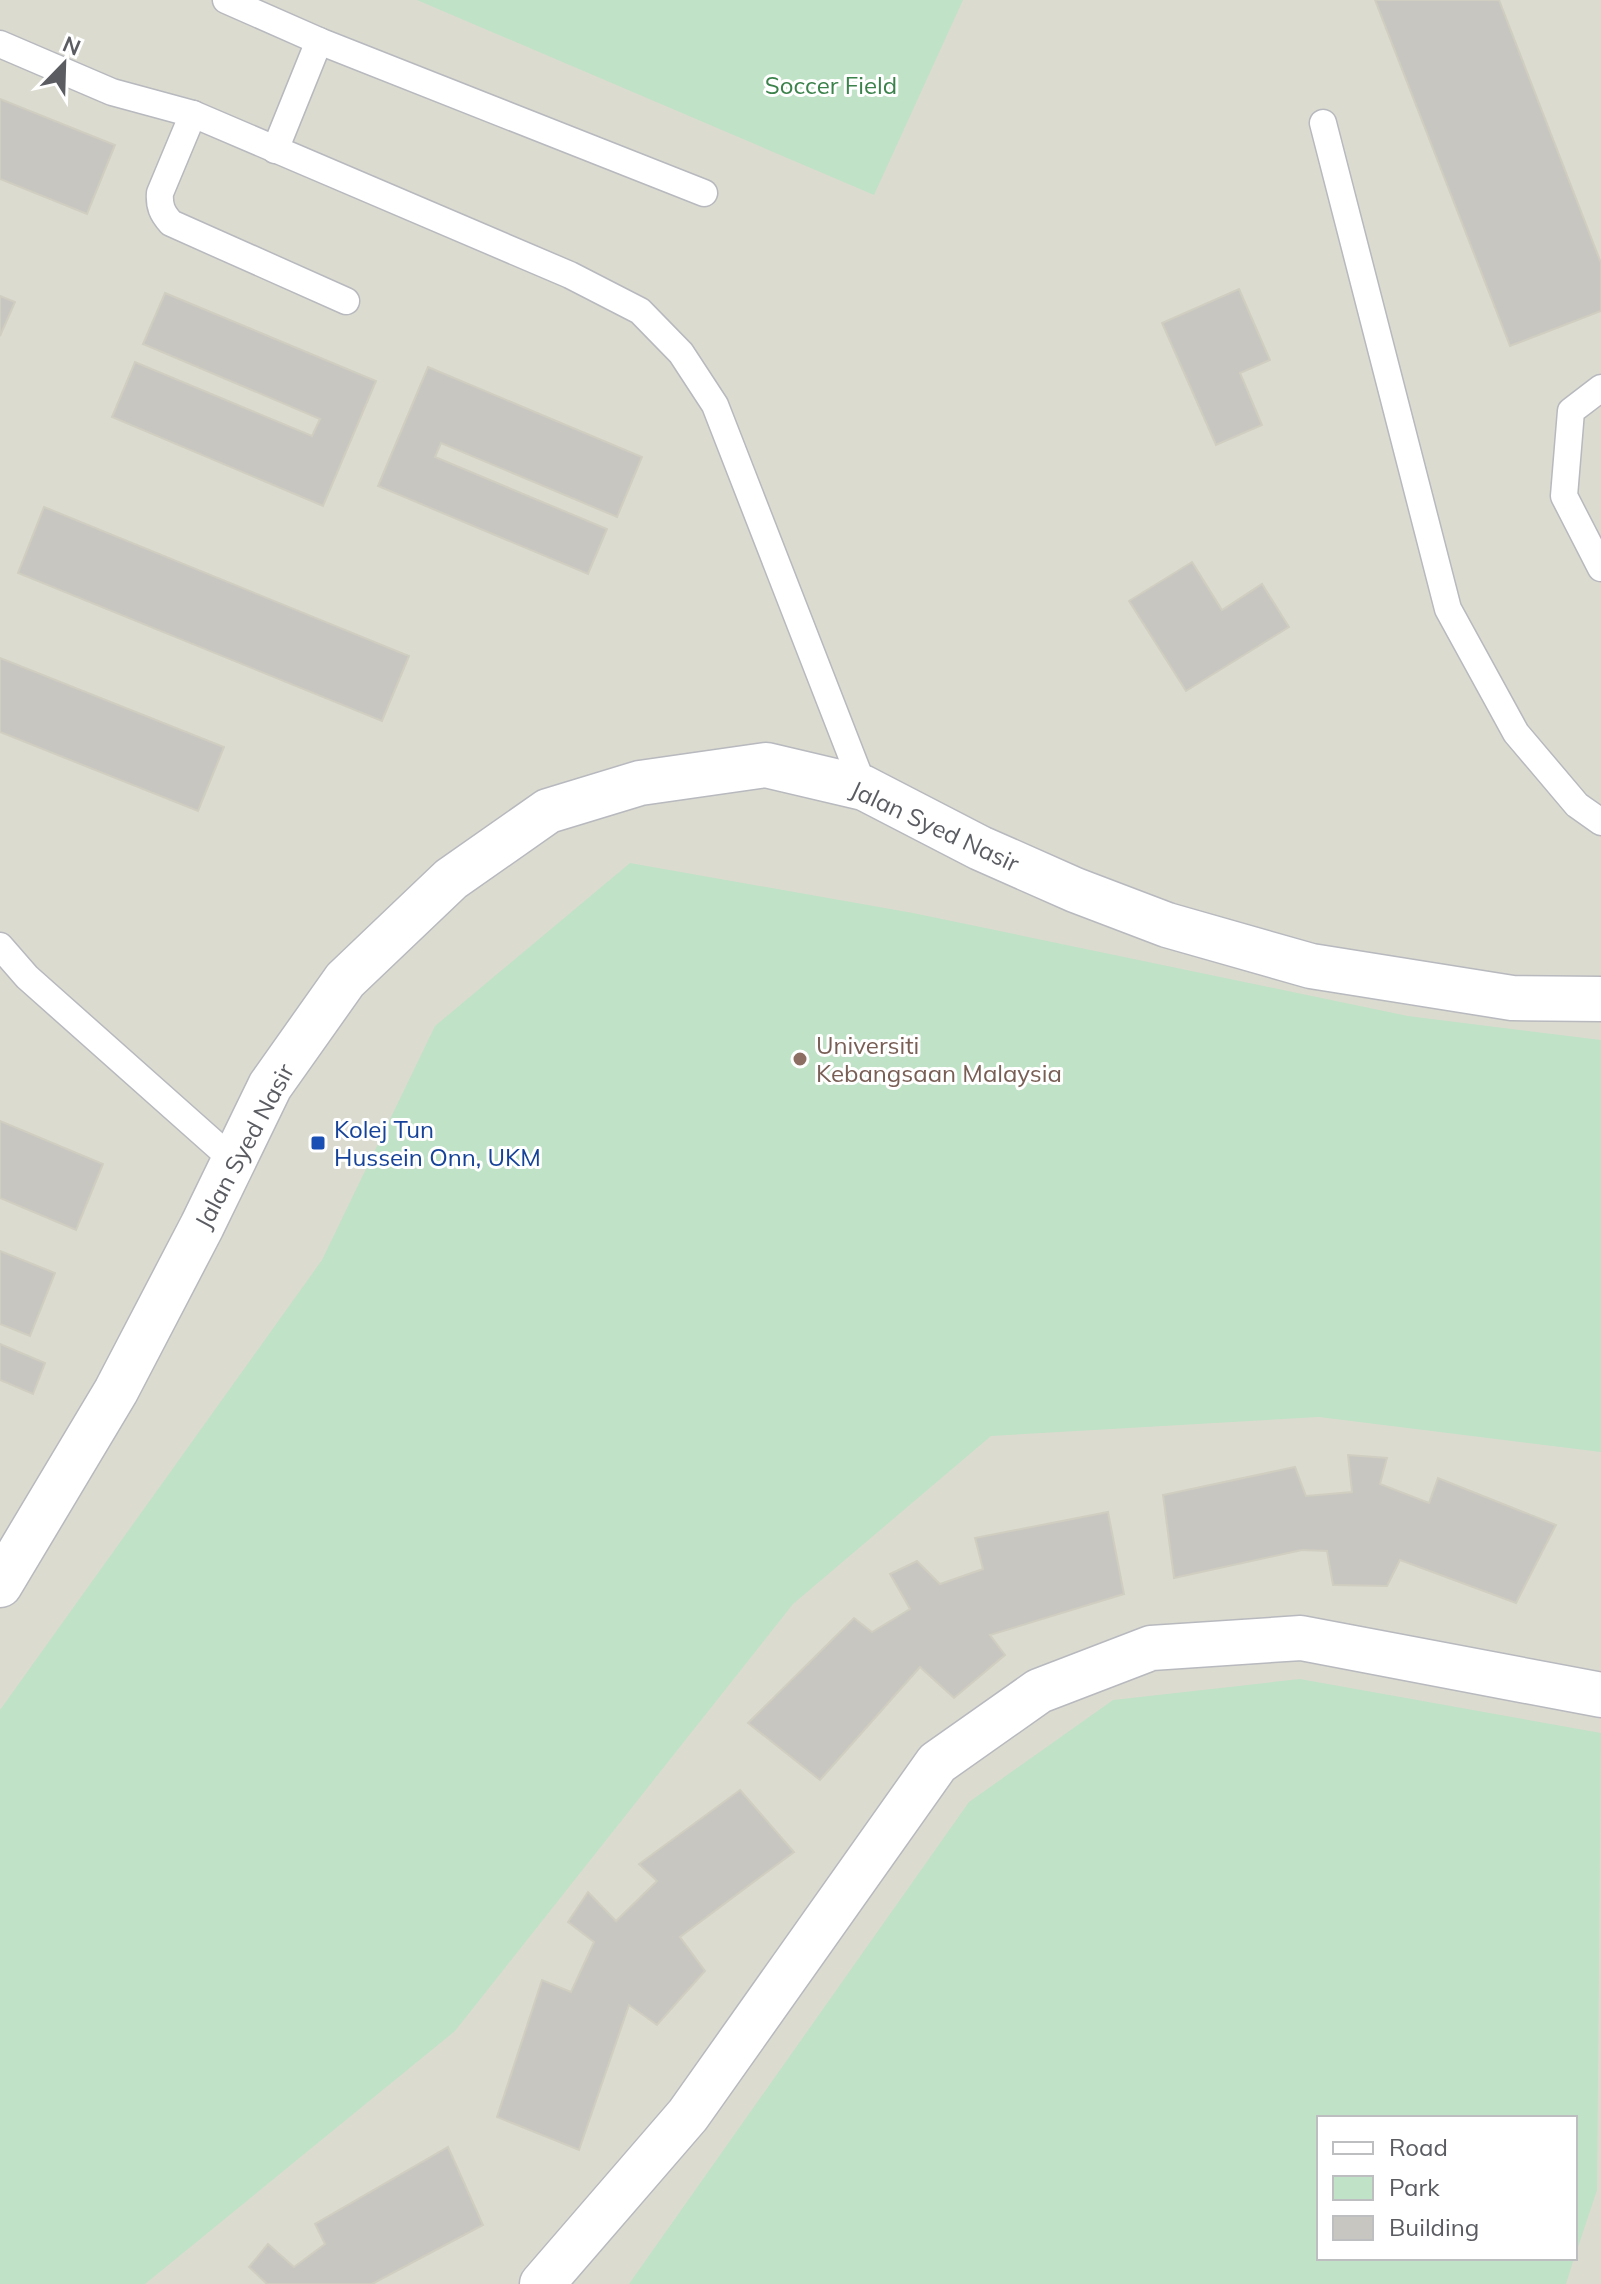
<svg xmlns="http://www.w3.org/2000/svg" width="1601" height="2284" font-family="Mulish,sans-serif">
	<rect width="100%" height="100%" fill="#ecece2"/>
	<path fill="#dcdbd0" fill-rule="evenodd" d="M0,0H1601V2284H0ZM1319,2118H1575V2258H1319Z"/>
	<g fill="#c0e2c6">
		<path d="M417,0H963L874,195Z"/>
		<path d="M630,863L913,913L1408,1016L1601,1040V1452L1319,1417L991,1436L793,1604L455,2031L145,2284H0V1710L322,1260L435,1026Z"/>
		<path d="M1300,1679L1601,1733L1597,2190L1575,2256V2118H1319V2258H1574L1566,2284H629L969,1802L1113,1700Z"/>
	</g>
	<g fill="#c8c6c0" stroke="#d0cec1" stroke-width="2">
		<path d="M1375,0H1499L1601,263V311L1510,346Z"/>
		<path d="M0,99L115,145L87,214L0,179Z"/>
		<path d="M1239,289L1270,360L1240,373L1262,425L1216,445L1162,323Z"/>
		<path d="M165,293L376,381L323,506L112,417L135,362L312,436L320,419L143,344Z"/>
		<path d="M0,296L15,302L0,336Z"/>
		<path d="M428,367L642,457L617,517L441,443L435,457L607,529L588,574L378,486Z"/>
		<path d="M44,507L409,656L382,721L18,573Z"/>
		<path d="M1192,562L1222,610L1262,584L1289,627L1186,691L1129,601Z"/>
		<path d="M0,658L224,747L198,811L0,732Z"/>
		<path d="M0,1121L103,1164L76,1230L0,1198Z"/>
		<path d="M0,1251L55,1273L30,1336L0,1324Z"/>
		<path d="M0,1344L45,1363L33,1394L0,1380Z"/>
		<path d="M1348,1455L1387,1458L1380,1484L1429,1503L1438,1478L1556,1525L1516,1603L1400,1560L1387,1586L1333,1585L1327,1551L1302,1550L1174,1578L1163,1495L1295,1467L1306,1496L1352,1492Z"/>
		<path d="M1108,1512L1124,1594L990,1635L1005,1655L954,1698L920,1667L820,1780L748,1723L854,1618L872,1632L910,1609L890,1574L917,1561L940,1584L983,1569L975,1538Z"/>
		<path d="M740,1790L794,1852L680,1937L705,1971L657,2025L629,2005L579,2150L497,2117L542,1980L571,1992L594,1942L568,1922L588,1892L616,1921L657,1881L639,1864Z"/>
		<path d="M448,2147L483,2225L372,2284H267L249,2267L268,2244L294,2267L325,2244L315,2224Z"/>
	</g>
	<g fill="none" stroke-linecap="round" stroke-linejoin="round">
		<g stroke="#b7b9be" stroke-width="29">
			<g id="service">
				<path d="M226,0L319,41"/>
				<path d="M0,44L112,92L193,114L570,275L640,311L681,353L715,405L864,788"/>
				<path d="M193,114L160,193C159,206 162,213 171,223L346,301"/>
				<path d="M1323,123L1448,609L1516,733L1577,805L1601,822"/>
				<path d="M275,150L319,41L704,193"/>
				<path d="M1601,388L1571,411L1564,496L1601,568"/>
				<path d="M0,946L27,977L234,1161"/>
			</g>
		</g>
		<g stroke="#b7b9be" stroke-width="47">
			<g id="minor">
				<path d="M0,1585L116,1391L202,1226L270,1086L345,980L451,879L548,811L640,783L766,765L864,788L980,848L1075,890L1167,925L1311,966L1512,998L1601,999"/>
				<path d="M542,2284L688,2115L937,1763L1039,1691L1151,1648L1301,1638L1601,1695"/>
			</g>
		</g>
		<use href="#service" stroke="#fff" stroke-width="26"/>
		<use href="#minor" stroke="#fff" stroke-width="44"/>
	</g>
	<circle fill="#8d6e63" stroke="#fff" stroke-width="3" cx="800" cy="1059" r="8"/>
	<rect fill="#1a4fb4" stroke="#fff" stroke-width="3" x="310" y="1135" width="16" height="16" rx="4"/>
	<g text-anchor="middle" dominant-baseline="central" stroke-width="6" stroke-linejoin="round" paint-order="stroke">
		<g font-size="24" fill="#3a814a" stroke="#fff">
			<text x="831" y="85">Soccer Field</text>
		</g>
		<g font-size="24" fill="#5a5c62" stroke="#fff">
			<text transform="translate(935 826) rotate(25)">Jalan Syed Nasir</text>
			<text transform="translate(244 1146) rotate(-62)">Jalan Syed Nasir</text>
		</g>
		<g font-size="24" fill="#785e54" stroke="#fff" text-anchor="start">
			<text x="816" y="1045">Universiti<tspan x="816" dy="28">Kebangsaan Malaysia</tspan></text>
		</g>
		<g font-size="24" fill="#164399" stroke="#fff" text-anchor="start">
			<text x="334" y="1129">Kolej Tun<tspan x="334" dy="28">Hussein Onn, UKM</tspan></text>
		</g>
	</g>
	<rect x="1317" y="2116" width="260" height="144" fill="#ffffff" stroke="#bdbec0" stroke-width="2"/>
	<rect x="1333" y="2142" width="40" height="12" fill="#ffffff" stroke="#bdbec0" stroke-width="2"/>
	<text x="1389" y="2156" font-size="24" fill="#5a5c62">Road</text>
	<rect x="1333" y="2176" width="40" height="24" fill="#c0e2c6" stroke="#bdbec0" stroke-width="2"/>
	<text x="1389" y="2196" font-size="24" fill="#5a5c62">Park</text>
	<rect x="1333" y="2216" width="40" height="24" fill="#c8c6c0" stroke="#bdbec0" stroke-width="2"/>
	<text x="1389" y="2236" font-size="24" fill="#5a5c62">Building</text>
	<g transform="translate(64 64) rotate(23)" stroke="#ffffff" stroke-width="6" paint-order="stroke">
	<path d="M0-6L14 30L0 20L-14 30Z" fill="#5a5c62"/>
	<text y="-12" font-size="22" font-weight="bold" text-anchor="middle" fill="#5a5c62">N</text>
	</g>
</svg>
